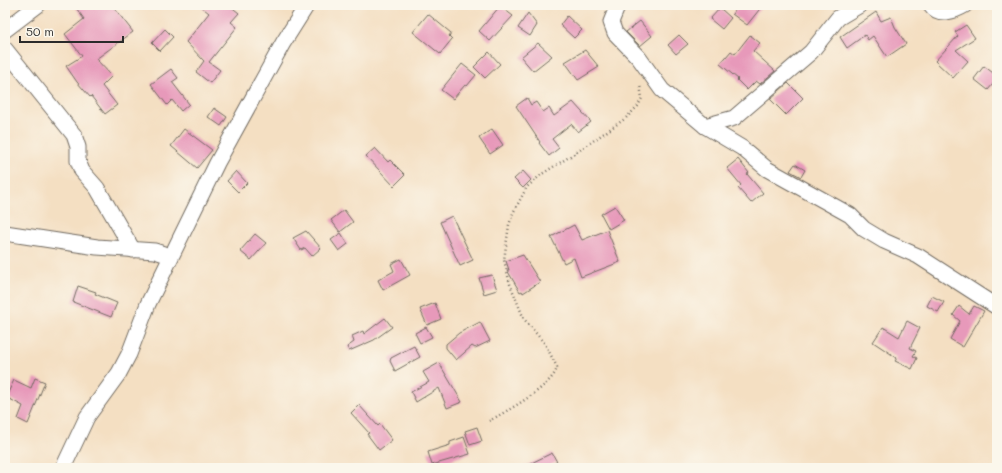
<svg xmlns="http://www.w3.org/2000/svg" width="1002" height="473" font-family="Mali,sans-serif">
	<rect width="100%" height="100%" fill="#fbf7ec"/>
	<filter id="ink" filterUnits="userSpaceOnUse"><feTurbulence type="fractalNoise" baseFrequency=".025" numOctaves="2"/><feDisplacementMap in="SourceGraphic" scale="8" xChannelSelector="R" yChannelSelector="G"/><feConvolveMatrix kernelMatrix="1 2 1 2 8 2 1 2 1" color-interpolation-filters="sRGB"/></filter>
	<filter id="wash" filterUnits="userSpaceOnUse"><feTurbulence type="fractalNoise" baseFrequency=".012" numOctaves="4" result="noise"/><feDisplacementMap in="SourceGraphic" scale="16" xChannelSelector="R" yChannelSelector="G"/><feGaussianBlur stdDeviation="0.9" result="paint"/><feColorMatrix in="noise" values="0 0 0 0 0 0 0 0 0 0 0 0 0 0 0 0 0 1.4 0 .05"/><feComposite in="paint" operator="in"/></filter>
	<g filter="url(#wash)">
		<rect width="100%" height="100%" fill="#f4dfc2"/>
		<g id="blocks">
			<g fill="#e799ba">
				<path d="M74,5H112L133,32L96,59L112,76L102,86L117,105L105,114L91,96L90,97L77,82L66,66L82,56L65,34L84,19Z"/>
				<path d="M199,5H229L239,13L231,22L237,27L209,62L220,70L210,83L196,72L204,61L186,42L209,13Z"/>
				<path d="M739,5H763L747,25L732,14Z"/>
				<path d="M500,6L513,16L490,41L479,31Z"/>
				<path d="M720,8L731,18L722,29L710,19Z"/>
				<path d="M876,12L881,21L891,17L895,27L906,44L887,57L873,36L868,40L865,35L847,48L840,37Z"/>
				<path d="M528,13L537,25L530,36L518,28Z"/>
				<path d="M428,14L451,33L449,36L452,39L440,54L413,32Z"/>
				<path d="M567,16L582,30L574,38L560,25Z"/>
				<path d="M640,21L652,36L640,46L626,32Z"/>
				<path d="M966,25L975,38L956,50L968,61L953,78L935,61L958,36L955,32Z"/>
				<path d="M165,29L173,37L160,51L152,43Z"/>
				<path d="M679,35L688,44L676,54L668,45Z"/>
				<path d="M750,35L760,43L753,51L775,71L760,84L756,81L747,90L737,80L738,79L720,64L731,51L735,54Z"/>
				<path d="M538,43L552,56L533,71L521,57Z"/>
				<path d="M585,50L599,67L578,80L565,62Z"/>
				<path d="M489,52L500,64L485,78L474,67Z"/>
				<path d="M462,64L476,75L467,86L465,85L453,99L441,90Z"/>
				<path d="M984,66L997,76V79L988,90L974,79Z"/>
				<path d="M171,69L178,78L172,82L189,104L181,111L172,100L167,105L151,84Z"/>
				<path d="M788,83L803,98L786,115L770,99Z"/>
				<path d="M527,98L531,105L536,102L543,112L549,108L554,116L573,102L591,122L578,132L571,124L552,139L559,148L549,156L539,143L540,142L516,106Z"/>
				<path d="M214,108L227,117L221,126L208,117Z"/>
				<path d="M184,129L212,150L197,168L171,146Z"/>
				<path d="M492,129L503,145L490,154L479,138Z"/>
				<path d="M375,148L388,162L390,160L405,175L394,186L366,156Z"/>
				<path d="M738,159L749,173L747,174L763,193L751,203L738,188L741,185L727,168Z"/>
				<path d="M795,164L805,170L801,177L790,171Z"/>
				<path d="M236,171L247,183L238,192L227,181Z"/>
				<path d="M523,171L531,180L523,188L514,179Z"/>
				<path d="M615,206L624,220L609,229L601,214Z"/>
				<path d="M344,210L353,222L340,232L331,220Z"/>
				<path d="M452,216L473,260L460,266L440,222Z"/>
				<path d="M574,225L582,240L607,230L620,262L581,277L574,258L564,263L551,237Z"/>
				<path d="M306,231L321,248L312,256L305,248L301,250L293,238Z"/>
				<path d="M341,233L348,244L339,251L331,240Z"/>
				<path d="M255,234L266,243L251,260L240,251Z"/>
				<path d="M523,255L540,282L523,293L522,291L520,292L507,270H509L506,261Z"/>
				<path d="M401,259L410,275L383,290L378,280L394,271L391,264Z"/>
				<path d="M492,275L497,290L484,294L479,278Z"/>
				<path d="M78,286L96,292L95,294L117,303L111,317L73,302Z"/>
				<path d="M932,296L944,302L938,312L927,306Z"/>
				<path d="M435,303L441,319L427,325L420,309Z"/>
				<path d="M959,306L969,314L974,306L984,311L963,347L950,339L960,321L953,315Z"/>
				<path d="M385,318L392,327L374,340L349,351L347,347L354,342L352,336L363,331L364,334Z"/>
				<path d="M907,321L920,328L910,348L916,351L913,356L917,358L912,369L895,361L897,358L873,342L883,327L899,337Z"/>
				<path d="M480,322L490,341L475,348L472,346L456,360L446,348V344L459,333Z"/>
				<path d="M426,327L432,337L420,343L415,333Z"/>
				<path d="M414,346L420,357L395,371L390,361L391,358Z"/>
				<path d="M439,363L462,402L447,408L439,388L416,402L411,392L429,382L423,372Z"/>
				<path d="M35,378L45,382L28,424L18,419L23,406L6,397L14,380L31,388Z"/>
				<path d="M359,405L378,426L380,424L392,440L379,450L367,434L369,433L351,413Z"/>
				<path d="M477,427L482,441L470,445L465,431Z"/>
				<path d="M464,437L470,454L432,465L428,452L450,445V442Z"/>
				<path d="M552,453L557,462L545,468H521Z"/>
			</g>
		</g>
	</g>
	<g filter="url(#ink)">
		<use href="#blocks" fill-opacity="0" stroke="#716a60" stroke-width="1"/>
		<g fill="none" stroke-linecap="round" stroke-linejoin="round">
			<g stroke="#716a60" stroke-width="17">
				<g id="street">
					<path d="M618,5L611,22L615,33L639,58L662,90L705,126L742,148L767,169L850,215L864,229L884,241L918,256L997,307"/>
					<path d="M931,5C939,17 955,11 965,5"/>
					<path d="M5,30L38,5"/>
					<path d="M5,49L74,135L78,147V161L82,171L97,188L133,250"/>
					<path d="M705,126L734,118L811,52L838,18L860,5"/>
					<path d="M5,233L97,247L155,251L170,256"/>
					<path d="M63,468L87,417L119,373L129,354L148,304L217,163L283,43L307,5"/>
				</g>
			</g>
			<path stroke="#716a60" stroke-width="2.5" stroke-dasharray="1 3" stroke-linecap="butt" d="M489,421C505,412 554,386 557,367L545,344L524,319L510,284L504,260L509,225L513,213L527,187L542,174L577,152L626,118L638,106L642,98L640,85"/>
			<use href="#street" stroke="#fff" stroke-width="15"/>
		</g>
	</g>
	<rect width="1002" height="473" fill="none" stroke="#fbf7ec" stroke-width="20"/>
	<path d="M20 36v6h103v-6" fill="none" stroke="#2b2b2b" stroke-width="2"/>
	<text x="26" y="36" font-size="12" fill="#2b2b2b" stroke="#fbf7ec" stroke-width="3" paint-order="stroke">50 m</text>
</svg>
